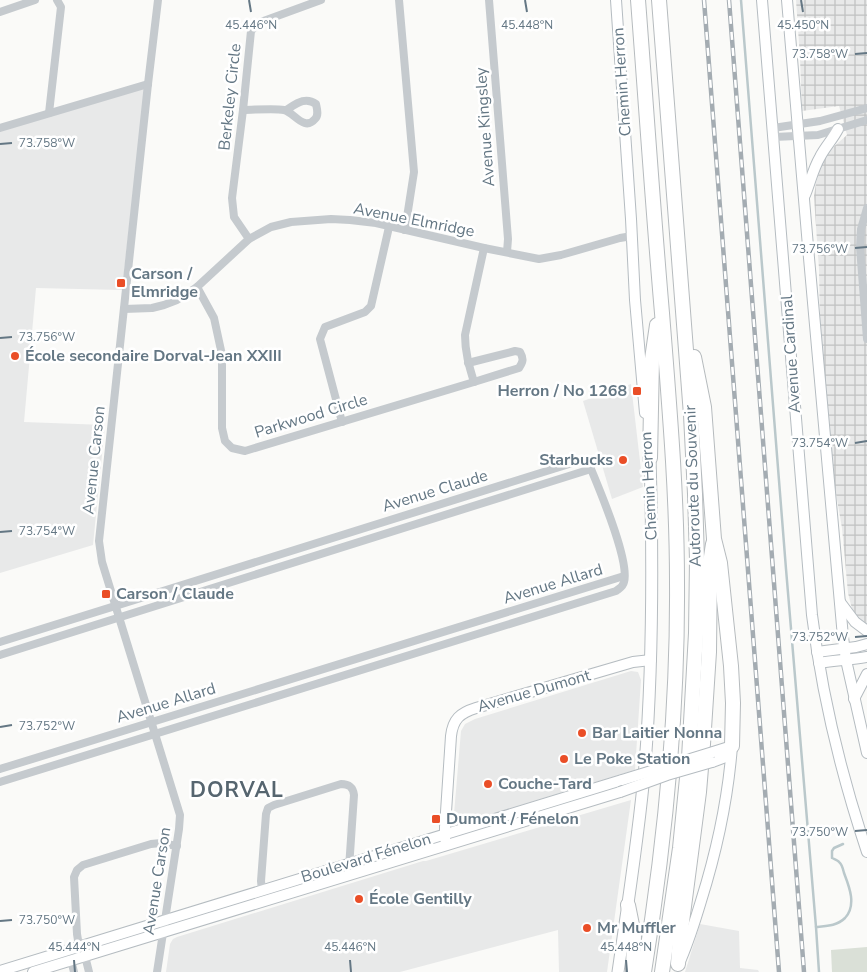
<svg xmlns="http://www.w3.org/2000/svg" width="867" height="972" font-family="'Nunito Sans',sans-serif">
	<defs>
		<pattern id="industrial-grid" width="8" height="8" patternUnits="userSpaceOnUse" patternTransform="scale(1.25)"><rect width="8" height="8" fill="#e8e9e9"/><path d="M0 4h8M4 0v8" fill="none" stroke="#c0c2c2"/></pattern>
	</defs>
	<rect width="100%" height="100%" fill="#fafaf8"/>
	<g fill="#e8e9e9">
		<path d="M145,87L122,290L36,288L24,422L105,425L93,545L0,573V131Z"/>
		<path d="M631,384L643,487L612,499L583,401Z"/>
		<path d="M631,671L638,672L641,680L635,770L480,818V817L474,818L472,814L463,818L464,821H458L455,818L454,814L461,731L465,724L475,719Z"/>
		<path d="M631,800L607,972H559L558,930L400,972H166L170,944L173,939L177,937L423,861H426Z"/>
		<path d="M700,924L739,931L740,968L758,970L759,972H685Z"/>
	</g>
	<path fill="url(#industrial-grid)" d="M796,0H867V627L854,614L851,605L848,593L842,528L832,471L820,330L819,269L815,212L814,196L816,183L820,169L824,158L831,149L847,135L839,106L802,111L800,58Z"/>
	<path fill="#dae0d7" d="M867,947V972H832L831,950Z"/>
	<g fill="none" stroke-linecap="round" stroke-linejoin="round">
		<g stroke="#bac8cb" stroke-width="2.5">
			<path d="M741,0L786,569L816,927"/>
			<path d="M819,972L816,927C826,926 837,926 845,918C857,905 849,886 844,873C843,869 842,864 839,862C838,860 834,859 832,858V851L834,848L843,844"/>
		</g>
		<g stroke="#b5bcc1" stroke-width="12">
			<g id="secondary">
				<path d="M616,0L631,219L635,300L645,413"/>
				<path d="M762,0L812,615C822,696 841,774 867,852"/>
				<path d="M787,0L809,258L843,637L846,660L867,753"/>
				<path d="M805,195C810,183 813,169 820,157C825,147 833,139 838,129"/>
				<path d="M840,602L855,622L867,631"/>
				<path d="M817,652L856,647L867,644"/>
				<path d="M819,663C835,660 851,660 867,657"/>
				<path d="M854,699L867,674"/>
				<path d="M712,762L731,755"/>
				<path d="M445,839V827L451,736C453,719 460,713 476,708L633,662L651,660"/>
				<path d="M681,959C689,940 695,921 701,901C717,850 728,799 732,746L713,752"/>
				<path d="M0,971L622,780"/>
				<path d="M33,972L620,792"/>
			</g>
		</g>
		<g stroke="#b6bcc0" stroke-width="13">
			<path id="primary" d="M618,972C628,903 639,834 645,765C653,663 653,561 650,458"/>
		</g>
		<g stroke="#b6bbbe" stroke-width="16">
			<g id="highway">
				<path d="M638,0C646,104 653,209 662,313C669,402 677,492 677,582C678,713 665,843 644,972"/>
				<path d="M659,0L691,415L695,494L697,560L696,633L689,758L680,848L662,972"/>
				<path d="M694,357L704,407L714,539L720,563L731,666L733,703L732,746"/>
				<path d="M650,458L652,359L657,325"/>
				<path d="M628,905L634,935L633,972"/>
				<path d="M678,964L680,937L699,792L703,744L709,652L710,563L713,544"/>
			</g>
		</g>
		<g stroke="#c5cace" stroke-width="8">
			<path d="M399,0L414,172L405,230"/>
			<path d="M489,0L508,239L507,252"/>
			<path d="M0,12L35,0"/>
			<path d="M243,110C254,110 274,108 284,110C294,112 304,132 315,119C319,115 317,109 316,104C305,96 296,104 286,110"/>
			<path d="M49,113L61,7L57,0"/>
			<path d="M0,128L148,84"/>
			<path d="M773,128L820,121L867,108"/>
			<path d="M774,137L818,135L867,120"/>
			<path d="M867,208L861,229L860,247L867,339"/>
			<path d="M249,239L234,217L232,198L243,110L251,31L258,23L321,0"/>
			<path d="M197,287L214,318L222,355V428L225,441L232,448L245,451L474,382C469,366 465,352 465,335L484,248"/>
			<path d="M124,309L152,308L164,305L177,300L197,287L249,239L271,227L291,222L331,219L350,220L376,223L484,248L539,259L561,255L620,238L632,236"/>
			<path d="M468,363L515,351L520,352C524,359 523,362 519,368L474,382"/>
			<path d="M342,422L320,339L325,327L365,312L371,306L389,227"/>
			<path d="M0,642L582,460L587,461L591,469C600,491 630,561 624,582C623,587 620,588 616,591L0,782"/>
			<path d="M0,655L591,469"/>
			<path d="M0,769L624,576"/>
			<path d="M262,890L261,881L266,814L268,808L274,805L341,784C349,784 353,787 354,795L349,868"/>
			<path d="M79,946L77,934L74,877L77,870L83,865L151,844L161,843L177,846"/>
			<path d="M85,956L89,972"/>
			<path d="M69,961L72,964L74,972"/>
			<path d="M157,972L179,829L180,815L102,562L99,541L148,84L158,0"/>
		</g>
		<use href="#secondary" stroke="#fff" stroke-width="10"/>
		<use href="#primary" stroke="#fff" stroke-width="11"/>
		<use href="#highway" stroke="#fff" stroke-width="14"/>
		<g stroke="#a4acb2" stroke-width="4.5">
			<g id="rail">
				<path d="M704,0L779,972"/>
				<path d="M729,0L804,972"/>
			</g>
		</g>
		<use href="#rail" stroke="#fff" stroke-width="2.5" stroke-dasharray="8" stroke-linecap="butt"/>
		<g stroke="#b5bcc1" stroke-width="12" stroke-linecap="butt">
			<g id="secondary-bridge">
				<path d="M622,780L713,752"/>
				<path d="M620,792L667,775L712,762"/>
			</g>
		</g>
		<use href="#secondary-bridge" stroke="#fff" stroke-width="10"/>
	</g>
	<path fill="none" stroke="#647784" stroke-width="2" d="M249,0L251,12M525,0L527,12M801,0L803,12M855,54L867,53M0,144L12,143M855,248L867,247M0,338L12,337M855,443L867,441M0,532L12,531M855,637L867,636M0,727L12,725M855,831L867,830M0,921L12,920M74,960L75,972M350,960L351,972M626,960L627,972"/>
	<g fill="#ea4e27" stroke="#fff" stroke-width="2">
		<rect x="116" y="278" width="10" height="10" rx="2.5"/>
		<circle cx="15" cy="356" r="5"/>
		<rect x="632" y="386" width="10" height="10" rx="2.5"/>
		<circle cx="623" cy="460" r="5"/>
		<rect x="101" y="589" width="10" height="10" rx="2.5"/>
		<circle cx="582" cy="733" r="5"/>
		<circle cx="564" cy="759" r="5"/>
		<circle cx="488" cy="784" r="5"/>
		<rect x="431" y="814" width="10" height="10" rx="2.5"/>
		<circle cx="359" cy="899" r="5"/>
		<circle cx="587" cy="928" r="5"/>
	</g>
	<g text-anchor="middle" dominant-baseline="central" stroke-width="5" stroke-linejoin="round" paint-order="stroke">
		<g font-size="16" fill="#647784" stroke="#fff">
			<text transform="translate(622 82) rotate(-94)">Chemin Herron</text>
			<text transform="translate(230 97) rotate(-84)">Berkeley Circle</text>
			<text transform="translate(485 127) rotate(-94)">Avenue Kingsley</text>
			<text transform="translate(414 220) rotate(11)">Avenue Elmridge</text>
			<text transform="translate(791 354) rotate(-94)">Avenue Cardinal</text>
			<text transform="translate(311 416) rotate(-17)">Parkwood Circle</text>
			<text transform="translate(94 460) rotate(-84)">Avenue Carson</text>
			<text transform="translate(649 486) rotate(-93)">Chemin Herron</text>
			<text transform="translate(693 486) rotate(-92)">Autoroute du Souvenir</text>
			<text transform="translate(435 491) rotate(-17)">Avenue Claude</text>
			<text transform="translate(553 584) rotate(-17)">Avenue Allard</text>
			<text transform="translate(534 691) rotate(-16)">Avenue Dumont</text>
			<text transform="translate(166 703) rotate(-17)">Avenue Allard</text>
			<text transform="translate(366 858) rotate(-17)">Boulevard Fénelon</text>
			<text transform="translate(157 881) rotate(-81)">Avenue Carson</text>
		</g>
		<g font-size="16" font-weight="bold" fill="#647784" stroke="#fff" text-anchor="start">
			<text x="131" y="274">Carson /<tspan x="131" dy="18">Elmridge</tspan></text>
			<text x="25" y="356">École secondaire Dorval-Jean XXIII</text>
			<text x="627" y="391" text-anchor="end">Herron / No 1268</text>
			<text x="613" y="460" text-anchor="end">Starbucks</text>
			<text x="116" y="594">Carson / Claude</text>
			<text x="592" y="733">Bar Laitier Nonna</text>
			<text x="574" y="759">Le Poke Station</text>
			<text x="498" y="784">Couche-Tard</text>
			<text x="446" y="819">Dumont / Fénelon</text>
			<text x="369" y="899">École Gentilly</text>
			<text x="597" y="928">Mr Muffler</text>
		</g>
		<g font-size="21" font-weight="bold" letter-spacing="1" fill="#56656f" stroke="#fff">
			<text x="237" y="790">DORVAL</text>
		</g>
	</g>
	<g font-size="12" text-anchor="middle" fill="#647784" stroke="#fff" stroke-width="5" stroke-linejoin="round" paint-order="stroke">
		<text x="251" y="29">45.446°N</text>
		<text x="527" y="29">45.448°N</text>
		<text x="803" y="29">45.450°N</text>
		<text x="820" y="58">73.758°W</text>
		<text x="47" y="147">73.758°W</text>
		<text x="820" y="253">73.756°W</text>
		<text x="47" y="341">73.756°W</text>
		<text x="820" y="447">73.754°W</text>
		<text x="47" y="535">73.754°W</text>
		<text x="820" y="641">73.752°W</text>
		<text x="47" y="730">73.752°W</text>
		<text x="820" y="836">73.750°W</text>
		<text x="47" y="924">73.750°W</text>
		<text x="74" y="951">45.444°N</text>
		<text x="350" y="951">45.446°N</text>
		<text x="626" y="951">45.448°N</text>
	</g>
</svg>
